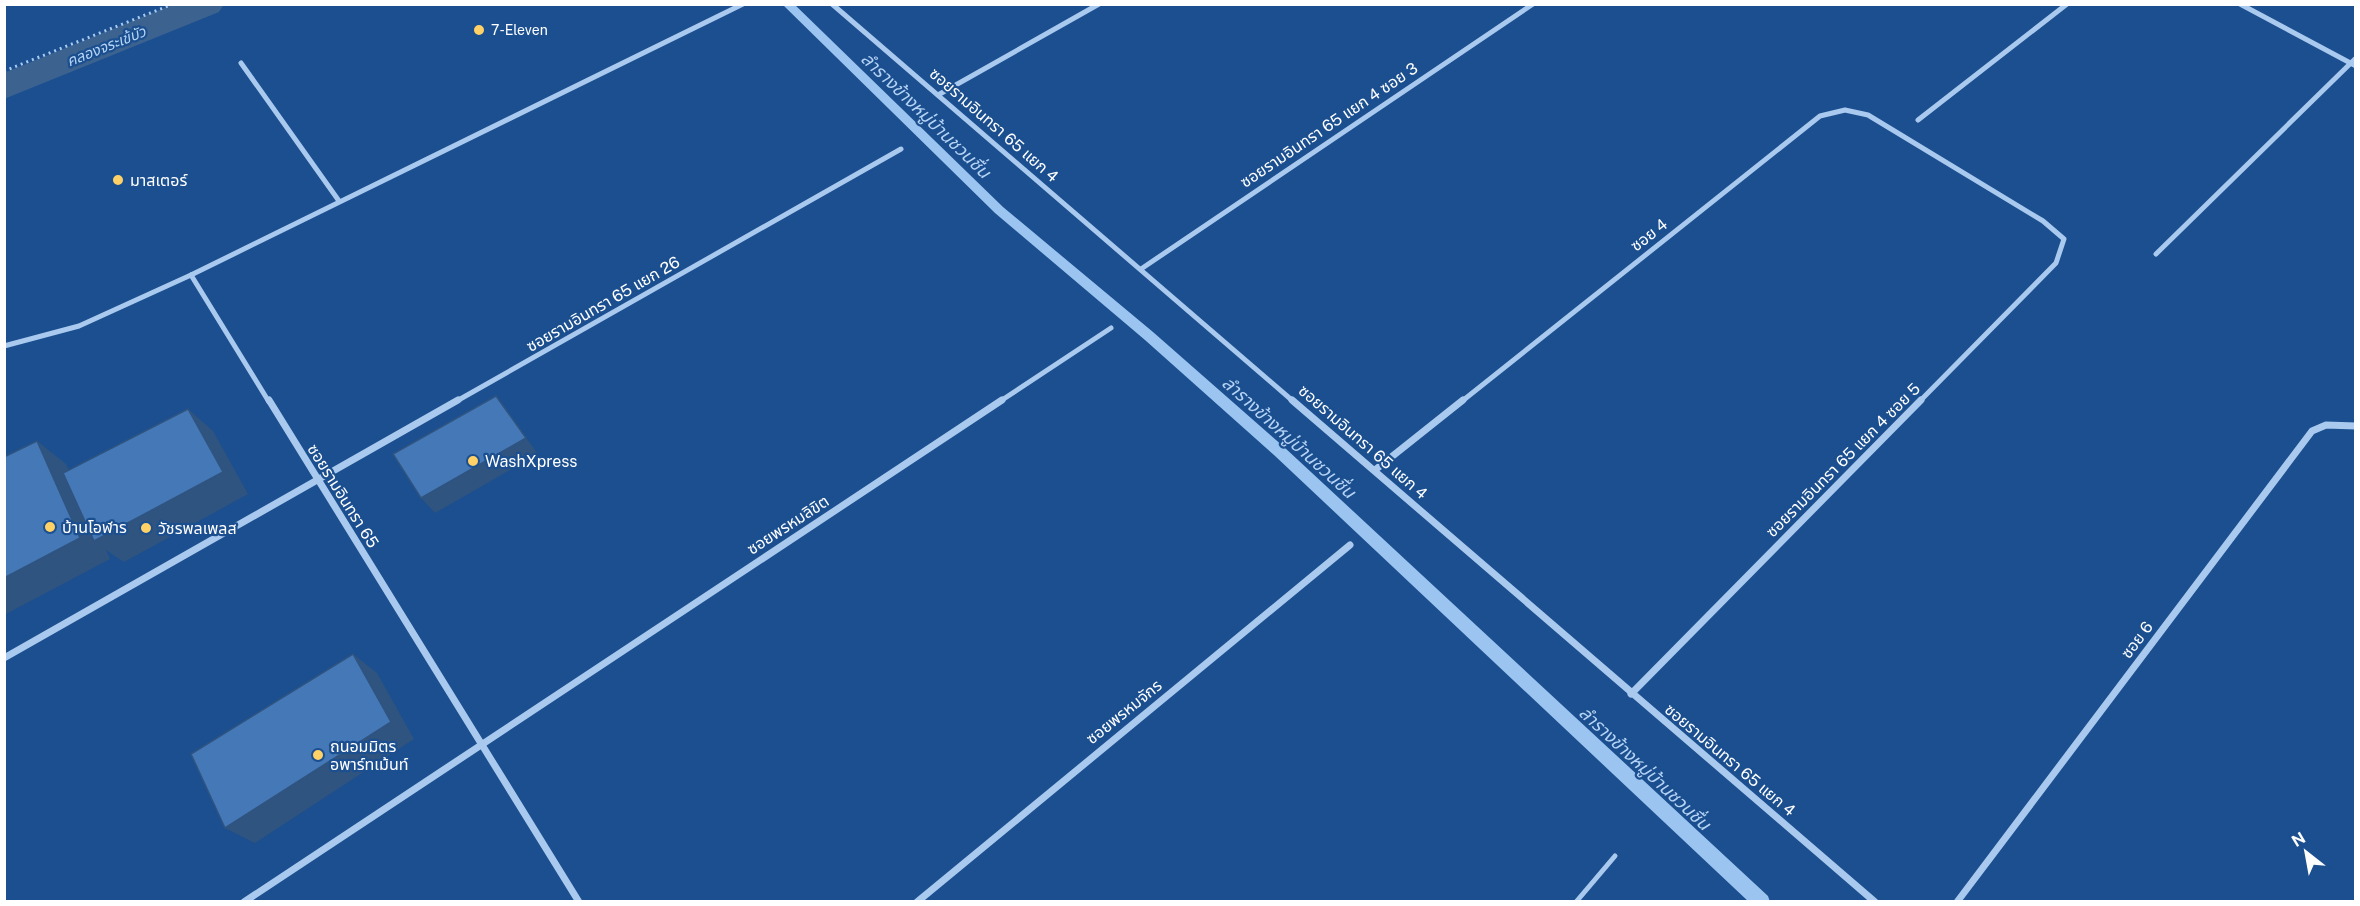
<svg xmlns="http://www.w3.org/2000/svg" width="2360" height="906" font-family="'Public Sans','Noto Sans Thai',sans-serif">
	<rect width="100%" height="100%" fill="#1b4f8f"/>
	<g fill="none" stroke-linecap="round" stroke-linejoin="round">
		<path fill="#9cc4f0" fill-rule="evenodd" d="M782,4H794L1003,207L1153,332L1284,447L1768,896L1770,902H1749L1274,455L1145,340L995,213Z"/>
		<path fill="#3c6290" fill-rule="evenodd" d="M174,4H224L219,12L4,99V73Z"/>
		<path stroke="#a9c9ee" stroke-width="3" stroke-dasharray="2 4" stroke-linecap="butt" d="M4,71L173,4"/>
		<path stroke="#a9c9ee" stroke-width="5" d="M1576,902L1615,856"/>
		<g stroke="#a9c9ee" stroke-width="5">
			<path d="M832,4L1294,402"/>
			<path d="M2240,4L2356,66"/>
			<path d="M241,63L339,201"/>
			<path d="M938,95L1099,4"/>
			<path d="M1918,120L2067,4"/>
			<path d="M2156,254L2356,58"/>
			<path d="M1141,269L1533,4"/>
			<path d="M191,275L269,402"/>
			<path d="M4,346L79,326L191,275L743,4"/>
			<path d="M455,402L901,149"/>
			<path d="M999,402L1111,328"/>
			<path d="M1461,402L1820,116L1845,110L1868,115L2043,221L2064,239L2056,263L1919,402"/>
		</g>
		<g stroke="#a9c9ee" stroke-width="7">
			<path d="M269,400L579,902"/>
			<path d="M1292,400L1875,902"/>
			<path d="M1375,470L1463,400"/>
			<path d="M4,658L458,400"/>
			<path d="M1631,694L1921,400"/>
			<path d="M244,902L1002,400"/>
			<path d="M917,902L1350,545"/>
			<path d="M1957,902L2312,431L2326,425L2356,426"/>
		</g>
	</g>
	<g fill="#305480">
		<path d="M496,396L538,454L435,513L421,498Z"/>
		<path d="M188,409L213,431L248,494L124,562L106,550L110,559L4,615V578L37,441L66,464L100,538Z"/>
		<path d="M353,654L377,673L414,739L255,843L225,828Z"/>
	</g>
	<g fill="#4478b7" stroke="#305480" stroke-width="1.5">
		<path d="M496,396L526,438L421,498L393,454Z"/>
		<path d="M188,409L223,472L94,541L63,473Z"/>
		<path d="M37,441L80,538L4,578V457Z"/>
		<path d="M353,654L391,722L225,828L191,754Z"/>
	</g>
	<g fill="#ffd166" stroke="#1b4f8f" stroke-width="2">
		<circle cx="479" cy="30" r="6"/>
		<circle cx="118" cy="180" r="6"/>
		<circle cx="473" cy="461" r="6"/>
		<circle cx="50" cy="527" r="6"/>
		<circle cx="146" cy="528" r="6"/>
		<circle cx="318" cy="755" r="6"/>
	</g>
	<g text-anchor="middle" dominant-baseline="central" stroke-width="4.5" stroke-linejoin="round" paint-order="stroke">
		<g font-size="14" fill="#fff" stroke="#1b4f8f" text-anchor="start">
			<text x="491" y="30">7-Eleven</text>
		</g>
		<g font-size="15" font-style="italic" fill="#b5d3f5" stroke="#1b4f8f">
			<text transform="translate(106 46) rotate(-22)">คลองจระเข้บัว</text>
		</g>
		<g font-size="16" fill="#fff" stroke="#1b4f8f">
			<text transform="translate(994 125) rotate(41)">ซอยรามอินทรา 65 แยก 4</text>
			<text transform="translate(1329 125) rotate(-34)">ซอยรามอินทรา 65 แยก 4 ซอย 3</text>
			<text transform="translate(1649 235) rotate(-38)">ซอย 4</text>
			<text transform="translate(603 304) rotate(-30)">ซอยรามอินทรา 65 แยก 26</text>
			<text transform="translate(1363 442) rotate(41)">ซอยรามอินทรา 65 แยก 4</text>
			<text transform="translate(1843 460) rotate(-45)">ซอยรามอินทรา 65 แยก 4 ซอย 5</text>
			<text transform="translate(343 496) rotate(58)">ซอยรามอินทรา 65</text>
			<text transform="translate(788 525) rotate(-33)">ซอยพรหมลิขิต</text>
			<text transform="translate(2137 640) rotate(-53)">ซอย 6</text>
			<text transform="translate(1124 712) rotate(-39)">ซอยพรหมจักร</text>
			<text transform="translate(1730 760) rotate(40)">ซอยรามอินทรา 65 แยก 4</text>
		</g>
		<g font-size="16" fill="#fff" stroke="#1b4f8f" text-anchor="start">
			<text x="130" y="180">มาสเตอร์</text>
			<text x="485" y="461">WashXpress</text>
			<text x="62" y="527">บ้านโอฬาร</text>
			<text x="158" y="528">วัชรพลเพลส</text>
			<text x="330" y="746">ถนอมมิตร<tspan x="330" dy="18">อพาร์ทเม้นท์</tspan></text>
		</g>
		<g font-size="18" font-style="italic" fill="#b5d3f5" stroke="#1b4f8f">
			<text transform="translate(926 115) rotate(44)">ลำรางข้างหมู่บ้านชวนชื่น</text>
			<text transform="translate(1289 437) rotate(42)">ลำรางข้างหมู่บ้านชวนชื่น</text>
			<text transform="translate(1645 768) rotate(43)">ลำรางข้างหมู่บ้านชวนชื่น</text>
		</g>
	</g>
	<rect width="2360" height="906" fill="none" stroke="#ffffff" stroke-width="12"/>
	<g transform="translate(2306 852) rotate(329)" stroke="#1b4f8f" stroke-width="4.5" paint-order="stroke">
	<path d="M0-4.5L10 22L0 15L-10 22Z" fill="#ffffff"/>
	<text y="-9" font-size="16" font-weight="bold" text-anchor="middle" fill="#ffffff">N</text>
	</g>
</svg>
